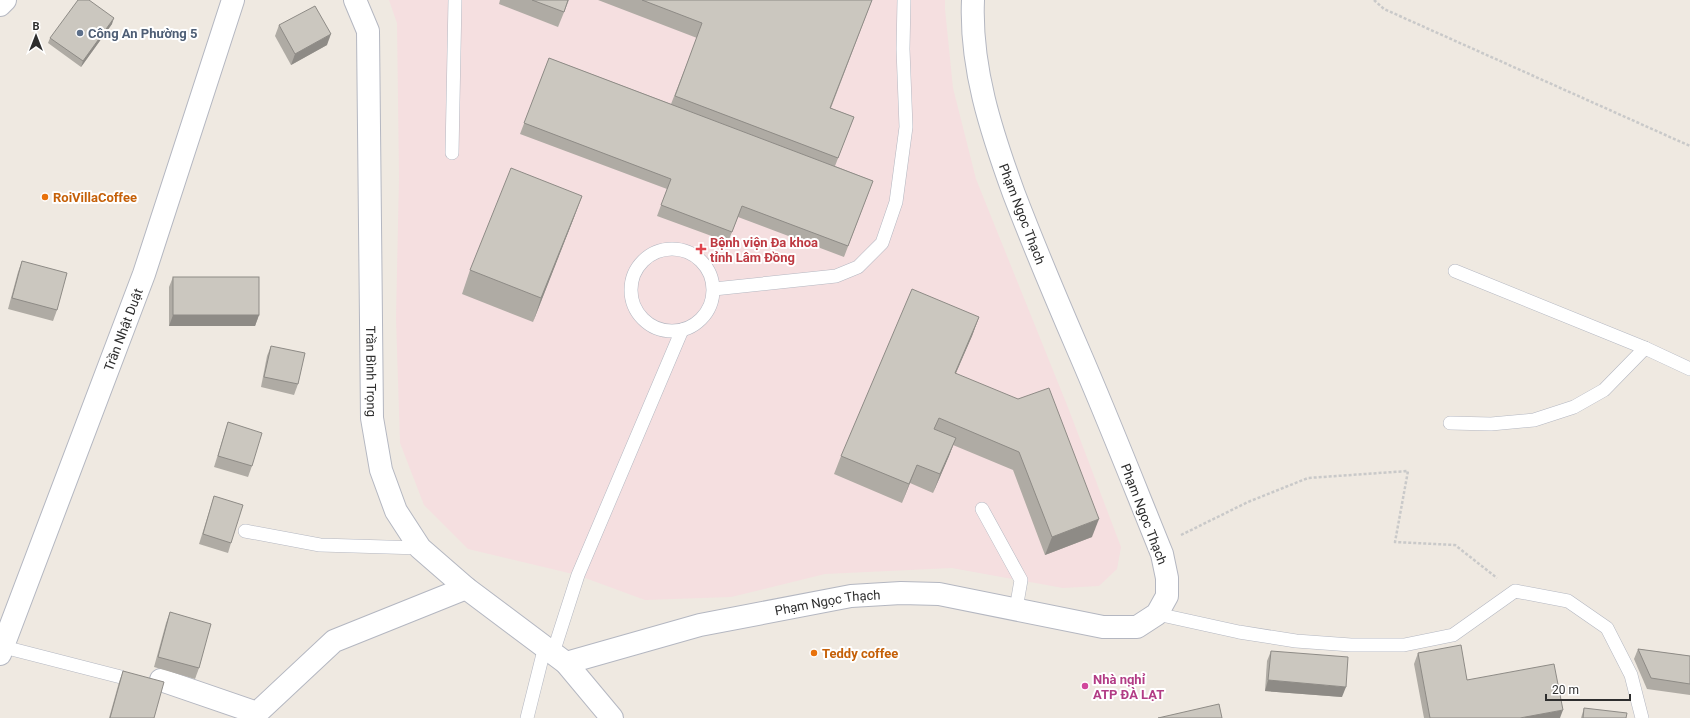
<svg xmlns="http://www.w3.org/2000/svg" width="1690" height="718" font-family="Roboto,sans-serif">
	<rect width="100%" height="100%" fill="#efe9e1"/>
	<path fill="#f5dfe0" d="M389,0H945V9L953,88L976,179L1069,410L1121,547L1117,569L1099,586L1063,588L952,568L825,574L731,597L645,600L577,575L468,549L424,505L400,443L396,318L399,177L397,23Z"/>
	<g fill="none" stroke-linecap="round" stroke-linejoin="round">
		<g stroke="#b4b7c1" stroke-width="14">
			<g id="service">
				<path d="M452,153L455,0"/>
				<circle cx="672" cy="290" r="41"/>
				<path d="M1455,271L1645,348L1690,369"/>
				<path d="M714,289L836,276L858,267L882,243L896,202L906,127L903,49L904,0"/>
				<path d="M1450,423L1491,424L1534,420L1574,407L1604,390L1645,348"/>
				<path d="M982,509L1021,580L1016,609"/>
				<path d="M245,531L320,545L420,548"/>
				<path d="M1157,614L1239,632L1296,641L1351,645H1404L1453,635L1515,591L1568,601L1607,628L1631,675L1642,718"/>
				<path d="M0,646L121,677"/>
				<path d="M553,653L578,575L682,330"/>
				<path d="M527,718L545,646"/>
			</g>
		</g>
		<g stroke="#b4b7c1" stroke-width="24">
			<g id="minor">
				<path d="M0,5L5,0"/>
				<path id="s1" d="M0,654L144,274L233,0"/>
				<path id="s2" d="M566,663L700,625L851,596L901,593L939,594L1103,627H1137L1157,614L1167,596V578L1162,554C1134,485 1107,416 1077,347C1055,296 1034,246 1014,194C991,131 970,67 973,0"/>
				<path d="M161,680L257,713L334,641L466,588"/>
			</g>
		</g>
		<g stroke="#b4b7c1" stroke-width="24">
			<g id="tertiary">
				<path id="s3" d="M355,0L368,31L372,418L381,470L396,511L420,548L466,588L566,663L612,718"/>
			</g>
		</g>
		<g stroke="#c9c9c9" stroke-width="2.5" stroke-dasharray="3 2" stroke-linecap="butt">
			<path d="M1374,0L1384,9L1690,146"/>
			<path d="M1181,535L1248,502L1308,478L1408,471L1395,542L1455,545L1497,578"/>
		</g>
		<use href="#service" stroke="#fff" stroke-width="13"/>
		<use href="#minor" stroke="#fff" stroke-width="22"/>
		<use href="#tertiary" stroke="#fff" stroke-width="22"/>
	</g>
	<g fill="#afaba4">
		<path d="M500,0H569L558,27L499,4Z"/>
		<path d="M598,0H872L831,108L854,117L835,166L873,181L844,257L738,217L728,242L657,216L667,189L520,134L549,58L671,104L697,38Z"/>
		<path d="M112,24L81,67L48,43L50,38Z"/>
		<path d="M279,25L327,45L291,65L275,36Z"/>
		<path d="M582,196L573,220L533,322L462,294L470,270Z"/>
		<path d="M22,261L57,310L53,321L8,309L18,272Z"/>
		<path d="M173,277L259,315L255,326H169V287Z"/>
		<path d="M979,317L972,336L956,373L1092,537L1045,555L1013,470L953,445L949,456L933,493L910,483L902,503L834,474L841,456Z"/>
		<path d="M271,346L298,384L294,395L261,387L267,356Z"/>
		<path d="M228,422L252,466L248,477L214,467Z"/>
		<path d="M214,496L231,543L228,553L199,544Z"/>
		<path d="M170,612L199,668L195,679L154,667L166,623Z"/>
		<path d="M1638,649L1690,656V695L1647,689L1634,659Z"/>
		<path d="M1271,651L1342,697L1265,691L1267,661Z"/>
		<path d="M1418,653L1467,680L1560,718H1424L1414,664Z"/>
		<path d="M123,671L154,718H109L119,682Z"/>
		<path d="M1584,708L1626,718H1581Z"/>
	</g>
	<g fill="#8e8b86">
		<path d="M114,18L112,24L81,67L83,61Z"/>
		<path d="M331,34L327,45L291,65L295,54Z"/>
		<path d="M582,196L573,220L533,322L541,298Z"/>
		<path d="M173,315H259L255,326H169Z"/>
		<path d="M979,317L972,336L948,391L955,373Z"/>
		<path d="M956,438L949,456L933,493L940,474Z"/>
		<path d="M917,465L910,483L902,503L909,484Z"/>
		<path d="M1099,519L1092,537L1045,555L1052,537Z"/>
		<path d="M1268,680L1346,687L1342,697L1265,691Z"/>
		<path d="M1563,710L1560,718H1520Z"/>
	</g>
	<g fill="#cbc7bf" stroke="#8e8b86">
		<path d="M78,0H89L114,18L83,61L50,38Z"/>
		<path d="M532,0H568L564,12Z"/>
		<path d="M642,0H872L830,108L854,117L838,158L675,96L702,23Z"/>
		<path d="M315,6L331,34L295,54L279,25Z"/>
		<path d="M549,58L873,181L848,246L742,206L732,232L661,205L671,179L524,123Z"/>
		<path d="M511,168L582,196L541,298L470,270Z"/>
		<path d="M22,261L67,273L57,310L12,298Z"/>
		<rect x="173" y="277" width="86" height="38"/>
		<path d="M912,289L979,317L955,373L1018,399L1049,388L1099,519L1052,537L1019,452L939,418L934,429L956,438L940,474L917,465L909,484L841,456Z"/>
		<path d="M271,346L305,353L298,384L264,377Z"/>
		<path d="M228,422L262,433L252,466L218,456Z"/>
		<path d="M214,496L243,505L231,543L203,534Z"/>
		<path d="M170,612L211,624L199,668L158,657Z"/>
		<path d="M1461,645L1467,680L1554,664L1563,710L1520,718H1430L1418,653Z"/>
		<path d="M1638,649L1690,656V684L1651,678Z"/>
		<path d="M1271,651L1348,657L1346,687L1268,680Z"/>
		<path d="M123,671L164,682L154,718H110Z"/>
		<path d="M1219,704L1222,718H1158Z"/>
		<path d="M1584,708L1627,713L1626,718H1583Z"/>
	</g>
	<circle fill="#5c6f8a" stroke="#fff" stroke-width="1.5" cx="80" cy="33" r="4"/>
	<g fill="#e8710a" stroke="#fff" stroke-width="1.5">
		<circle cx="45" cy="197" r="4"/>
		<circle cx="814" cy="653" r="4"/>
	</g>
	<path fill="#e0444e" stroke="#fff" stroke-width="1.5" d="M699 243h4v4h4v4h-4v4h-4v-4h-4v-4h4z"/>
	<circle fill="#d1479c" stroke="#fff" stroke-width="1.5" cx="1085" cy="686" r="4"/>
	<g text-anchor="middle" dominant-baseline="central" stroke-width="4" stroke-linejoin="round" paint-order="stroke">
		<g font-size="13" font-weight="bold" fill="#4e5e75" stroke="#fff" text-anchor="start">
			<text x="88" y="33">Công An Phường 5</text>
		</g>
		<g font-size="13" font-weight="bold" fill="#c56008" stroke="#fff" text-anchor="start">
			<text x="53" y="197">RoiVillaCoffee</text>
			<text x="822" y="653">Teddy coffee</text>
		</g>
		<g font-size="13" fill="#2e2e2e" stroke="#fff">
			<text transform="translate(1022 214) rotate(69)">Phạm Ngọc Thạch</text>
			<text stroke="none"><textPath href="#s1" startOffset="347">Trần Nhật Duật</textPath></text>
			<text stroke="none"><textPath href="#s3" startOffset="374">Trần Bình Trọng</textPath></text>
			<text transform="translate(1144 514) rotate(69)">Phạm Ngọc Thạch</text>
			<text stroke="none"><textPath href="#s2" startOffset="269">Phạm Ngọc Thạch</textPath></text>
		</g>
		<g font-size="13" font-weight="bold" fill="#be3a42" stroke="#fff" text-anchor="start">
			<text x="710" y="242">Bệnh viện Đa khoa<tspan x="710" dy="15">tỉnh Lâm Đồng</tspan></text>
		</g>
		<g font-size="13" font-weight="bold" fill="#b23c85" stroke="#fff" text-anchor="start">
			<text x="1093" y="679">Nhà nghỉ<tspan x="1093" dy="15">ATP ĐÀ LẠT</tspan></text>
		</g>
	</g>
	<g transform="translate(36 36)" stroke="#ffffff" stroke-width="3" paint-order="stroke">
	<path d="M0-3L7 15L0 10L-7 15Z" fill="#2e2e2e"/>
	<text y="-6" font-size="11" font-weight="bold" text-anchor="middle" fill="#2e2e2e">B</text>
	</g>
	<path d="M1546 694v6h84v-6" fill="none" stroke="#2e2e2e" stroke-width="2"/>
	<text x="1552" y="694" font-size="12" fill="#2e2e2e" stroke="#ffffff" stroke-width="3" paint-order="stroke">20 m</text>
</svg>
